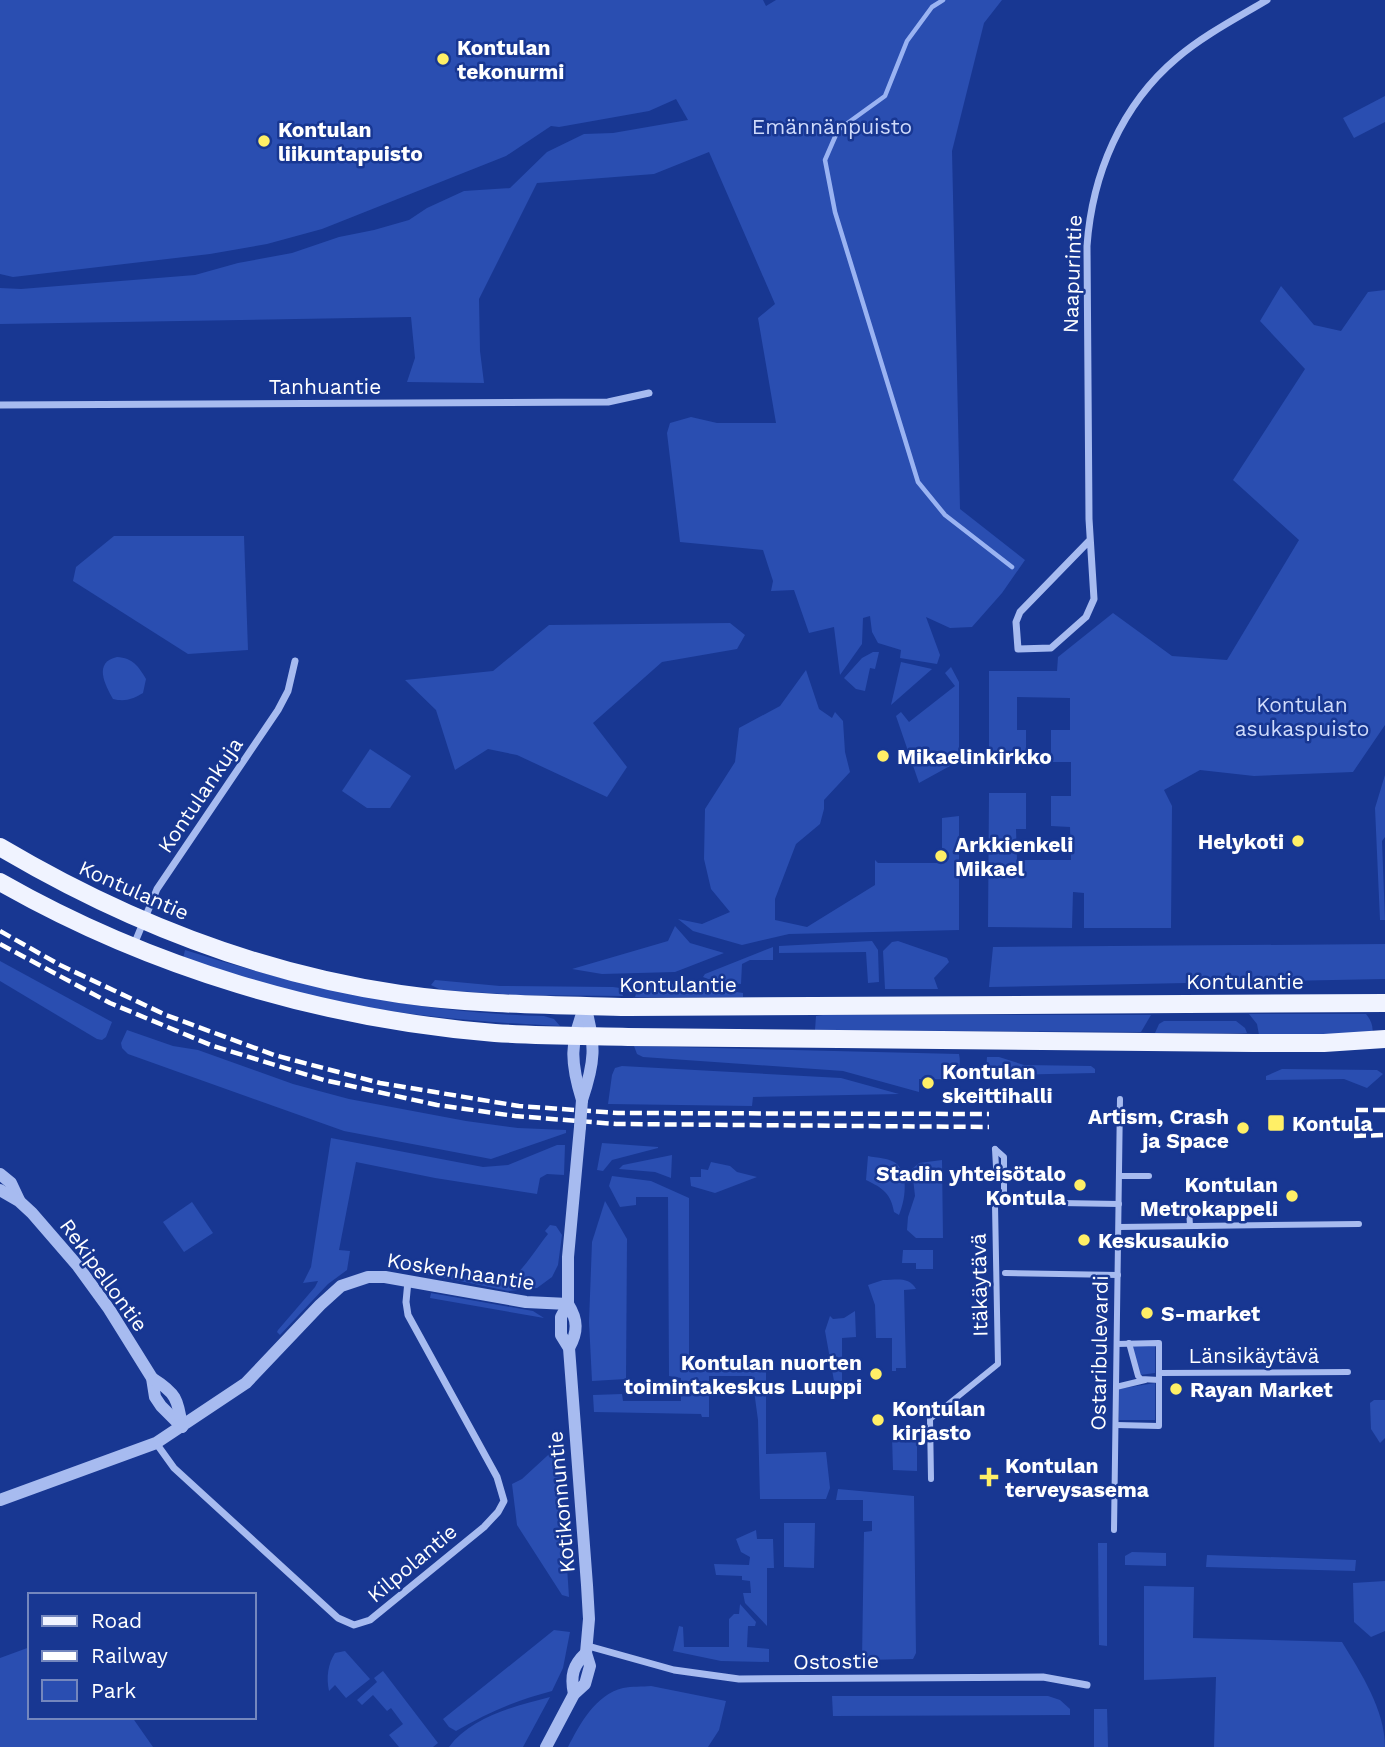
<svg xmlns="http://www.w3.org/2000/svg" width="1385" height="1747" font-family="'Work Sans',sans-serif">
	<rect width="100%" height="100%" fill="#183792"/>
	<g fill="#2a4eb1">
		<path d="M0,0H763L766,6L776,0H1002L984,23L952,151L960,509L1025,560L1002,593L972,627L950,628L926,617L940,655L937,664L900,658L901,650L878,643L872,632L870,616L863,618L862,644L840,675L834,627L809,633L794,590L771,591L773,581L763,550L680,542L667,433L670,423L691,417L717,423H776L758,318L775,304L709,152L654,174L537,183L479,299L480,351L484,383L407,382L415,358L411,317L0,324V288L21,289L195,275L238,263L292,253L339,237L374,230L409,220L427,208L464,191L510,188L547,152L584,134L613,133L688,120L676,99L649,111L559,127L551,126L506,156L322,229L267,244L210,254L13,277L0,274Z"/>
		<path d="M1385,96V122L1354,138L1343,118Z"/>
		<path d="M1281,286L1314,325L1341,331L1368,292L1385,290V725L1353,772L1254,776L1200,770L1164,790L1172,806L1171,928H1084V893L1073,892L1072,928L988,927L989,793H1026V829H1016L1017,860H1071L1070,827L1051,826V796H1071V762H1051V730H1070V698L1017,697V730H1026V755H989V671H1057L1058,657L1113,613L1172,656L1227,660L1299,540L1233,480L1305,369L1260,321Z"/>
		<path d="M114,536H244L248,650L188,654L73,581L76,567Z"/>
		<path d="M730,623L745,635L737,649L662,662L593,723L627,767L607,797L517,755L488,749L455,770L436,710L405,680L493,671L549,625Z"/>
		<path d="M873,652H879L875,669L870,668L865,691L856,689L844,678L862,658Z"/>
		<path d="M117,657C133,658 138,666 146,679L143,693C133,699 125,702 113,699C105,685 93,662 117,657Z"/>
		<path d="M901,662L932,669L891,705Z"/>
		<path d="M951,667L959,682V761L919,783L896,716L901,712L909,722L955,686L945,673Z"/>
		<path d="M806,670L819,709L832,718L835,712L843,721L845,752L850,772L824,800V809L820,824L796,844L775,899V920L807,927L875,885V860L878,863H942V818L959,816V930L789,934L742,945L693,931L678,919L702,924L730,912L711,889L704,859L705,809L735,762L739,728L780,706Z"/>
		<path d="M370,749L411,776L390,808H367L342,791Z"/>
		<path d="M1385,775V837L1382,841L1385,920H1380L1375,808Z"/>
		<path d="M675,926L690,943L724,953L675,972L602,974L572,969L668,941Z"/>
		<path d="M872,941L878,950L879,982L868,983L866,952L779,953V946Z"/>
		<path d="M898,941L947,958L949,962L934,978L938,989H885L883,951L892,942Z"/>
		<path d="M1385,944V979L989,987L993,947Z"/>
		<path d="M773,947V960H750L742,964L741,984L716,982L703,977L705,974Z"/>
		<path d="M185,950C305,988 418,1013 544,1016L554,1019L560,1026C480,1022 400,1016 321,998C274,988 229,973 183,959Z"/>
		<path d="M0,961L112,1022L106,1037L102,1040L97,1039L0,981Z"/>
		<path d="M435,980L500,986L613,987L620,988L623,996L516,995L441,990L431,985Z"/>
		<path d="M668,984L695,985L743,993V997H635L638,987Z"/>
		<path d="M1249,1014H1366C1371,1020 1374,1027 1372,1035H1259L1257,1024Z"/>
		<path d="M823,1015H1151L1141,1032L815,1030L816,1016Z"/>
		<path d="M1164,1021H1236L1245,1028L1247,1033H1155L1159,1024Z"/>
		<path d="M127,1030L173,1046L198,1050L293,1084L349,1099L466,1121L518,1128L566,1130V1133L491,1159L344,1131L128,1054L122,1048L121,1043Z"/>
		<path d="M634,1046L959,1054C965,1084 938,1079 919,1079V1092L843,1071L643,1057L637,1054Z"/>
		<path d="M987,1057H999L1024,1065L1091,1066L1095,1069V1073L998,1075C988,1071 986,1068 987,1057Z"/>
		<path d="M622,1066L841,1078L899,1094L753,1097L752,1106L608,1104L612,1075L615,1068Z"/>
		<path d="M1282,1069L1377,1070L1383,1074L1367,1088L1344,1079L1266,1080V1076Z"/>
		<path d="M331,1138L483,1167L508,1165L557,1145H565L564,1175L547,1174L540,1178L537,1194L435,1178L356,1162L339,1250L350,1251L347,1270L328,1284L280,1335L277,1332L278,1330L315,1287L318,1281L303,1283L311,1267Z"/>
		<path d="M602,1143L658,1147V1148L612,1160L603,1171L597,1170Z"/>
		<path d="M672,1155L671,1178L655,1172L619,1169L623,1165Z"/>
		<path d="M868,1156C877,1158 890,1158 897,1164C909,1176 905,1201 899,1215L894,1212C891,1194 883,1188 866,1180Z"/>
		<path d="M942,1160L943,1238H916L907,1230L908,1217L915,1196L912,1169L919,1163Z"/>
		<path d="M711,1162L730,1166L737,1172L757,1177L715,1193L691,1186L690,1177H701V1169L708,1170Z"/>
		<path d="M612,1176L651,1181L689,1198V1362L766,1367V1454L826,1452L830,1488L826,1499H760L758,1420L752,1376H709V1417H702L701,1414L594,1412L593,1395L622,1394L623,1401H681V1378L669,1376L668,1197H636V1205L620,1207L609,1186Z"/>
		<path d="M605,1201L627,1239L626,1379L592,1381L589,1322L592,1242Z"/>
		<path d="M192,1202L213,1233L184,1252L163,1222Z"/>
		<path d="M550,1225L556,1226L562,1235L558,1265L552,1277L537,1288L508,1291L397,1268V1264L400,1263C419,1268 499,1286 513,1277C524,1269 539,1245 548,1234L545,1231Z"/>
		<path d="M903,1250H933V1269H916V1263H902Z"/>
		<path d="M883,1280C896,1280 909,1276 916,1289L904,1290L906,1368H896V1371H892V1338H876L875,1305L868,1285Z"/>
		<path d="M431,1293L533,1311L544,1318L430,1298Z"/>
		<path d="M855,1311L856,1337L842,1338V1381H834L825,1331L830,1316L833,1319L844,1318Z"/>
		<path d="M1155,1345V1373L1140,1375L1131,1346Z"/>
		<path d="M1155,1383V1420H1119L1118,1389Z"/>
		<path d="M1374,1400H1385V1438L1380,1443L1371,1429L1370,1403Z"/>
		<path d="M892,1436H917V1471L893,1470Z"/>
		<path d="M559,1445L569,1597L562,1595L517,1525L512,1484L522,1479Z"/>
		<path d="M838,1489L914,1496L916,1653L913,1659L862,1660L864,1532L872,1531V1521H863V1500H836Z"/>
		<path d="M784,1523H815L814,1568L784,1567Z"/>
		<path d="M756,1530L757,1539H773L774,1568H767V1626L745,1603L743,1593H751L750,1581L742,1580V1576L716,1575L714,1564L749,1565L750,1557L741,1552L736,1539Z"/>
		<path d="M1098,1543H1107V1646L1099,1645Z"/>
		<path d="M1132,1552L1166,1553V1566L1125,1565V1556Z"/>
		<path d="M1207,1555L1356,1560L1355,1571L1206,1567Z"/>
		<path d="M1385,1581V1631L1371,1637L1354,1622L1353,1583Z"/>
		<path d="M1144,1586L1194,1587L1193,1638L1342,1642C1361,1673 1385,1710 1385,1747H1214L1216,1677L1144,1680Z"/>
		<path d="M740,1604L756,1622L755,1626H748L747,1647L769,1649V1662L721,1661L673,1651L679,1626L683,1627L684,1647H729V1619L734,1614H739Z"/>
		<path d="M554,1630L570,1632L563,1668L552,1691C517,1700 487,1713 456,1731L449,1727L443,1719Z"/>
		<path d="M30,1647V1717H132L153,1747H0V1658Z"/>
		<path d="M345,1651L370,1679L346,1698L335,1685L329,1691C326,1677 328,1664 335,1653Z"/>
		<path d="M383,1671L438,1743L433,1747H399L389,1735L403,1724L391,1708L387,1711L373,1695L362,1705L357,1700L377,1682L374,1678Z"/>
		<path d="M651,1686L726,1701L719,1730L708,1747H568C580,1724 595,1695 623,1688C632,1686 642,1687 651,1686Z"/>
		<path d="M832,1696H1048L1060,1700L1070,1709V1715L833,1716Z"/>
		<path d="M550,1697L523,1747H449C471,1717 515,1706 550,1697Z"/>
		<path d="M1094,1709H1107L1108,1747H1094Z"/>
	</g>
	<g fill="none" stroke-linecap="round" stroke-linejoin="round">
		<path stroke="#9ab3f2" stroke-width="4.5" d="M943,0L932,7L907,41L885,96L838,130L825,160L835,212L918,482L945,515L1012,567"/>
		<g stroke="#a7bbf0" stroke-width="6">
			<path d="M995,1149L1004,1157V1202L1119,1204"/>
			<path d="M995,1149L996,1167"/>
			<path d="M1119,1176H1149"/>
			<path d="M1189,1208L1190,1226"/>
			<path d="M1119,1227L1359,1224"/>
			<path d="M1005,1273L1118,1275"/>
			<path d="M1129,1343L1138,1376L1141,1379L1159,1380"/>
			<path d="M1159,1373L1348,1372"/>
			<path d="M1116,1387L1145,1380"/>
			<path d="M1116,1425L1159,1426V1343L1117,1344"/>
			<path d="M931,1479L930,1419L998,1364L995,1205"/>
			<path d="M1114,1530L1120,1099"/>
		</g>
		<g stroke="#a7bbf0" stroke-width="7">
			<path d="M0,405L608,402L649,393"/>
			<path d="M1090,540L1020,612L1016,622L1018,649L1051,648L1086,617L1094,599L1089,519L1087,246C1092,175 1121,105 1177,58C1204,35 1237,18 1267,0"/>
			<path d="M133,947L157,889L278,710L288,691L295,661"/>
			<path d="M156,1443L174,1468L338,1618L354,1625L370,1620L484,1527L498,1512L504,1501L497,1477L408,1315L406,1302L408,1281"/>
			<path d="M588,1646L674,1670L739,1679L1043,1677L1087,1685"/>
		</g>
		<g stroke="#a7bbf0" stroke-width="12">
			<path d="M582,1100C570,1061 570,1044 585,1006"/>
			<path d="M582,1100C595,1062 596,1045 585,1006"/>
			<path d="M0,1174L11,1183L19,1200"/>
			<path d="M0,1190L19,1201L32,1213L77,1265L109,1309L152,1378L155,1397L161,1406L182,1427"/>
			<path d="M568,1304C578,1320 578,1332 569,1348"/>
			<path d="M152,1378C176,1393 178,1399 182,1427"/>
			<path d="M0,1500L156,1443L246,1383L320,1305L341,1286L368,1277H385L526,1302L568,1304"/>
			<path d="M574,1694C570,1676 573,1665 586,1653"/>
			<path d="M546,1747L574,1694L585,1684L590,1666L586,1653L589,1619L587,1585L569,1348L561,1335V1317L568,1304V1257L580,1127"/>
		</g>
		<g stroke="#f0f3ff" stroke-width="18">
			<path d="M0,847C125,921 256,973 400,994C476,1005 552,1005 628,1007L1385,1003"/>
			<path d="M0,882C151,968 322,1019 495,1033C540,1036 584,1036 628,1037L1253,1043H1324L1385,1039"/>
		</g>
		<g stroke="#fff" stroke-width="4.5" stroke-dasharray="12 5" stroke-linecap="butt">
			<path d="M0,931L60,965L166,1015L274,1055L380,1083L519,1106L618,1113L989,1114"/>
			<path d="M0,944L110,1003L213,1046L324,1080L437,1105L515,1116L616,1124L989,1127"/>
			<path d="M1356,1110H1385"/>
			<path d="M1354,1136L1385,1135"/>
		</g>
		<path stroke="#a7bbf0" stroke-width="12" d="M580,1127L582,1100"/>
	</g>
	<g fill="#ffef66" stroke="#183792" stroke-width="2.5">
		<circle cx="443" cy="59" r="7"/>
		<circle cx="264" cy="141" r="7"/>
		<circle cx="883" cy="756" r="7"/>
		<circle cx="1298" cy="841" r="7"/>
		<circle cx="941" cy="856" r="7"/>
		<circle cx="928" cy="1083" r="7"/>
		<rect x="1267" y="1114" width="18" height="18" rx="3.5"/>
		<circle cx="1243" cy="1128" r="7"/>
		<circle cx="1080" cy="1185" r="7"/>
		<circle cx="1292" cy="1196" r="7"/>
		<circle cx="1084" cy="1240" r="7"/>
		<circle cx="1147" cy="1313" r="7"/>
		<circle cx="876" cy="1374" r="7"/>
		<circle cx="1176" cy="1389" r="7"/>
		<circle cx="878" cy="1420" r="7"/>
		<path d="M985.5 1466.5h7v7h7v7h-7v7h-7v-7h-7v-7h7z"/>
	</g>
	<g text-anchor="middle" dominant-baseline="central" stroke-width="5" stroke-linejoin="round" paint-order="stroke">
		<g font-size="21" font-weight="bold" fill="#fff" stroke="#183792" text-anchor="start">
			<text x="457" y="47">Kontulan<tspan x="457" dy="24">tekonurmi</tspan></text>
			<text x="278" y="129">Kontulan<tspan x="278" dy="24">liikuntapuisto</tspan></text>
			<text x="897" y="756">Mikaelinkirkko</text>
			<text x="1284" y="841" text-anchor="end">Helykoti</text>
			<text x="955" y="844">Arkkienkeli<tspan x="955" dy="24">Mikael</tspan></text>
			<text x="942" y="1071">Kontulan<tspan x="942" dy="24">skeittihalli</tspan></text>
			<text x="1229" y="1116" text-anchor="end">Artism, Crash<tspan x="1229" dy="24">ja Space</tspan></text>
			<text x="1292" y="1123">Kontula</text>
			<text x="1066" y="1173" text-anchor="end">Stadin yhteisötalo<tspan x="1066" dy="24">Kontula</tspan></text>
			<text x="1278" y="1184" text-anchor="end">Kontulan<tspan x="1278" dy="24">Metrokappeli</tspan></text>
			<text x="1098" y="1240">Keskusaukio</text>
			<text x="1161" y="1313">S-market</text>
			<text x="862" y="1362" text-anchor="end">Kontulan nuorten<tspan x="862" dy="24">toimintakeskus Luuppi</tspan></text>
			<text x="1190" y="1389">Rayan Market</text>
			<text x="892" y="1408">Kontulan<tspan x="892" dy="24">kirjasto</tspan></text>
			<text x="1005" y="1465">Kontulan<tspan x="1005" dy="24">terveysasema</tspan></text>
		</g>
		<g font-size="21" fill="#cedafb" stroke="#183792">
			<text x="832" y="126">Emännänpuisto</text>
			<text x="1302" y="704">Kontulan<tspan x="1302" dy="24">asukaspuisto</tspan></text>
		</g>
		<g font-size="21" fill="#fff" stroke="#183792">
			<text transform="translate(1072 274) rotate(-88)">Naapurintie</text>
			<text x="325" y="386">Tanhuantie</text>
			<text transform="translate(200 795) rotate(-56)">Kontulankuja</text>
			<text transform="translate(134 890) rotate(24)">Kontulantie</text>
			<text x="1245" y="981">Kontulantie</text>
			<text x="678" y="984">Kontulantie</text>
			<text transform="translate(461 1271) rotate(9)">Koskenhaantie</text>
			<text transform="translate(104 1275) rotate(54)">Rekipellontie</text>
			<text transform="translate(979 1285) rotate(-91)">Itäkäytävä</text>
			<text transform="translate(1099 1353) rotate(-89)">Ostaribulevardi</text>
			<text x="1254" y="1355">Länsikäytävä</text>
			<text transform="translate(561 1502) rotate(-95)">Kotikonnuntie</text>
			<text transform="translate(412 1563) rotate(-40)">Kilpolantie</text>
			<text transform="translate(836 1661) rotate(-1)">Ostostie</text>
		</g>
	</g>
	<rect x="28" y="1593" width="228" height="126" fill="#183792" stroke="#7487be" stroke-width="2"/>
	<rect x="42" y="1616" width="35" height="10" fill="#f0f3ff" stroke="#7487be" stroke-width="2"/>
	<text x="91" y="1628" font-size="21" fill="#ffffff">Road</text>
	<rect x="42" y="1651" width="35" height="10" fill="#ffffff" stroke="#7487be" stroke-width="2"/>
	<text x="91" y="1663" font-size="21" fill="#ffffff">Railway</text>
	<rect x="42" y="1680" width="35" height="21" fill="#2a4eb1" stroke="#7487be" stroke-width="2"/>
	<text x="91" y="1698" font-size="21" fill="#ffffff">Park</text>
</svg>
